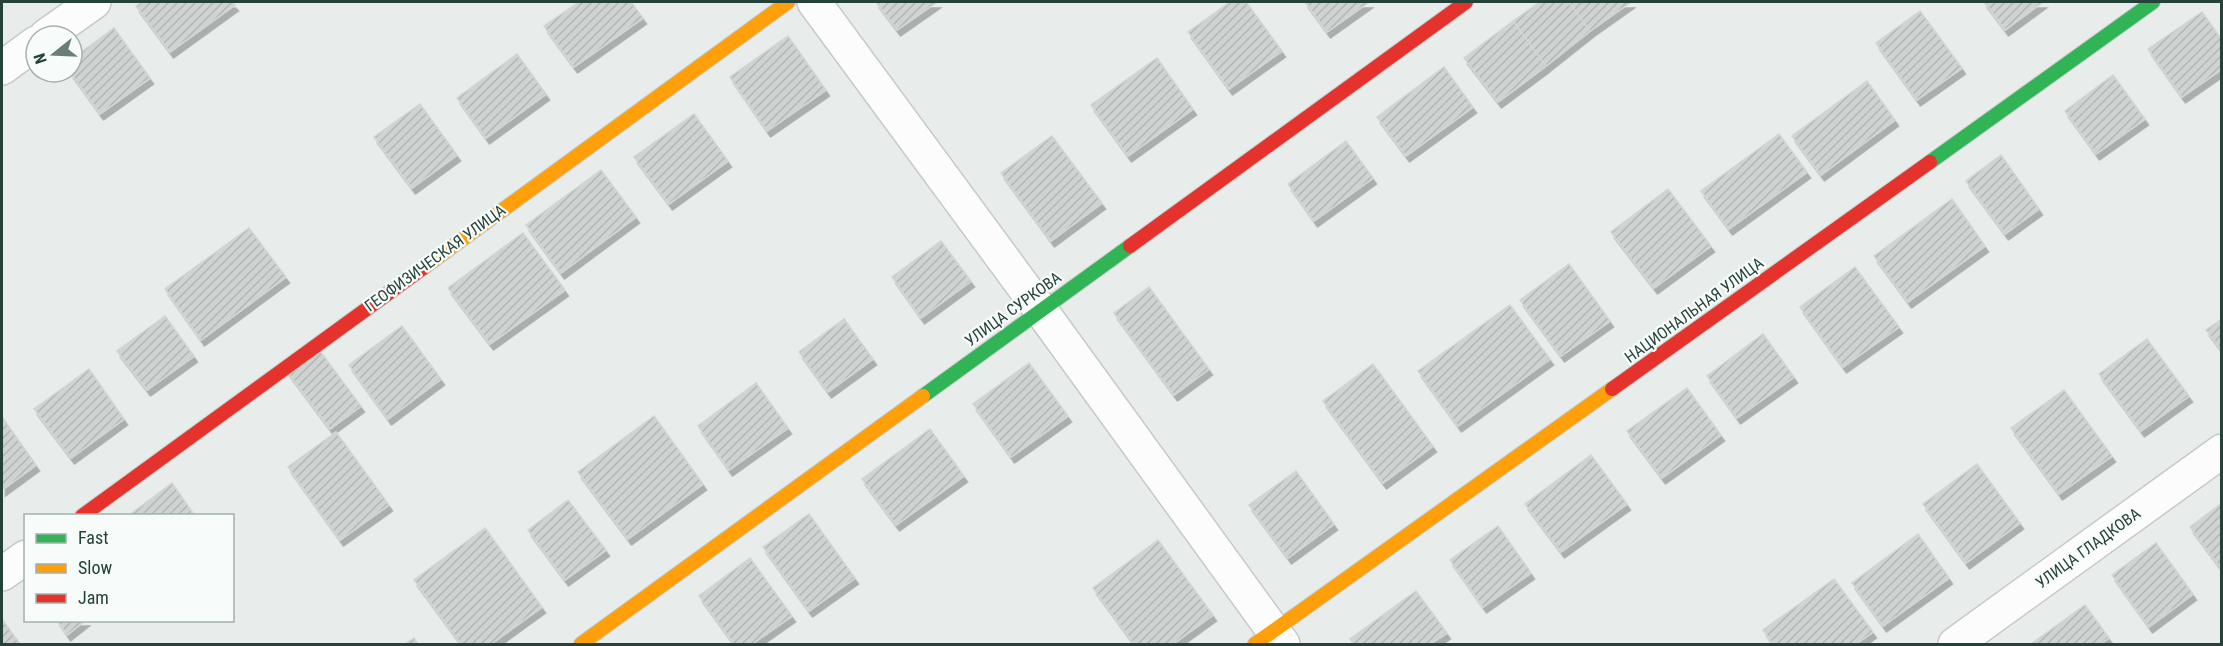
<svg xmlns="http://www.w3.org/2000/svg" width="2223" height="646" font-family="'Roboto Condensed',sans-serif">
	<defs>
		<pattern id="building-hatch" width="6" height="6" patternUnits="userSpaceOnUse" patternTransform="scale(1.5)"><rect width="6" height="6" fill="#cfd4d2"/><path d="M-1 1l2-2M0 6l6-6M5 7l2-2" fill="none" stroke="#b2b7b5"/></pattern>
		<filter id="shadow"><feDropShadow dx="3.5" dy="6" stdDeviation="0" flood-color="#0004"/></filter>
	</defs>
	<rect width="100%" height="100%" fill="#e8edeb"/>
	<g fill="url(#building-hatch)" stroke="#d1d6d4" stroke-width="1.5" filter="url(#shadow)">
		<path d="M142,2H232L235,5L170,52L136,6Z"/>
		<path d="M579,2H631L643,18L574,67L544,26Z"/>
		<path d="M876,2H937L897,30Z"/>
		<path d="M1230,2H1246L1282,51L1229,89L1188,32Z"/>
		<path d="M1305,2H1369L1327,32Z"/>
		<path d="M1540,2H1569L1590,31L1546,66L1513,21Z"/>
		<path d="M1569,2H1631L1590,31Z"/>
		<path d="M1984,2H2043L2005,30Z"/>
		<path d="M1920,11L1962,68L1917,100L1876,43Z"/>
		<path d="M2202,12L2222,40V69L2182,97L2148,49Z"/>
		<path d="M1513,21L1546,66L1498,102L1464,58Z"/>
		<path d="M114,28L150,78L100,114L70,72H72V59Z"/>
		<path d="M788,36L826,90L767,131L730,77Z"/>
		<path d="M517,54L546,94L486,138L457,98Z"/>
		<path d="M1157,58L1193,109L1128,156L1091,105Z"/>
		<path d="M1444,67L1473,107L1406,156L1377,117Z"/>
		<path d="M2113,75L2145,119L2096,154L2065,111Z"/>
		<path d="M1867,81L1895,120L1821,175L1792,136Z"/>
		<path d="M420,104L457,155L412,188L374,137Z"/>
		<path d="M694,114L728,161L669,204L634,157Z"/>
		<path d="M1779,134L1807,172L1729,229L1701,191Z"/>
		<path d="M1052,136L1102,203L1051,241L1001,173Z"/>
		<path d="M1346,141L1373,178L1314,221L1288,184Z"/>
		<path d="M2001,155L2039,209L2005,234L1966,181Z"/>
		<path d="M601,170L636,217L561,273L526,225Z"/>
		<path d="M1668,189L1711,246L1654,288L1611,232Z"/>
		<path d="M1952,199L1985,246L1908,302L1874,256Z"/>
		<path d="M249,228L286,277L201,340L165,289Z"/>
		<path d="M523,233L565,290L490,344L448,288Z"/>
		<path d="M941,241L971,281L921,318L892,277Z"/>
		<path d="M1569,264L1610,321L1561,356L1520,300Z"/>
		<path d="M1855,267L1899,327L1843,367L1800,307Z"/>
		<path d="M1149,287L1209,369L1174,395L1114,313Z"/>
		<path d="M1510,305L1550,359L1458,426L1418,371Z"/>
		<path d="M165,316L194,356L147,390L117,351Z"/>
		<path d="M844,319L873,359L828,392L799,352Z"/>
		<path d="M2222,319V351L2206,330Z"/>
		<path d="M402,326L441,379L388,419L349,365Z"/>
		<path d="M1763,334L1794,377L1737,418L1707,376Z"/>
		<path d="M2147,339L2189,396L2141,431L2099,374Z"/>
		<path d="M317,347L361,406L330,429L286,370Z"/>
		<path d="M1029,363L1068,416L1011,457L973,404Z"/>
		<path d="M1373,364L1433,446L1383,483L1323,401Z"/>
		<path d="M89,369L124,419L71,458L34,409Z"/>
		<path d="M756,383L788,428L729,470L698,426Z"/>
		<path d="M1687,388L1721,435L1662,478L1627,431Z"/>
		<path d="M2064,390L2112,456L2059,494L2011,428Z"/>
		<path d="M654,416L703,484L628,539L578,472Z"/>
		<path d="M2,417L36,465L2,490Z"/>
		<path d="M930,429L964,476L896,525L862,479Z"/>
		<path d="M336,432L389,505L340,540L288,467Z"/>
		<path d="M1591,455L1627,504L1561,552L1525,504Z"/>
		<path d="M1977,464L2020,523L1966,563L1923,504Z"/>
		<path d="M1296,471L1334,524L1288,558L1249,505Z"/>
		<path d="M172,483L195,516H128Z"/>
		<path d="M568,500L606,550L565,580L528,530Z"/>
		<path d="M2222,503V570L2190,527Z"/>
		<path d="M809,514L855,578L809,611L763,547Z"/>
		<path d="M1498,526L1531,573L1483,607L1450,560Z"/>
		<path d="M485,528L542,607L491,644H461L414,580Z"/>
		<path d="M1918,534L1949,578L1883,626L1852,583Z"/>
		<path d="M1158,540L1213,615L1173,644H1134L1093,588Z"/>
		<path d="M2156,543L2193,594L2149,627L2112,575Z"/>
		<path d="M750,558L792,616L752,644H734L699,596Z"/>
		<path d="M1834,579L1873,632L1856,644H1773L1763,630Z"/>
		<path d="M1416,591L1447,633L1430,644H1354L1350,639Z"/>
		<path d="M2085,605L2109,638L2100,644H2031Z"/>
		<path d="M2,619L20,644H2Z"/>
		<path d="M57,620H86L67,635Z"/>
		<path d="M414,638L418,644H405Z"/>
	</g>
	<g fill="none" stroke-linecap="round" stroke-linejoin="round">
		<g stroke="#c5cac8" stroke-width="36">
			<g id="street">
				<path d="M814,2L1040,309L1283,644"/>
				<path d="M46,36L94,2"/>
				<path d="M2,68L36,43"/>
				<path d="M2,574L26,557"/>
				<path d="M1955,644L2222,451"/>
			</g>
		</g>
		<g stroke="#c3cbc8" stroke-width="16">
			<g id="fast">
				<path d="M1930,162L2153,2"/>
				<path d="M923,396L1130,246"/>
			</g>
		</g>
		<g stroke="#c3cbc8" stroke-width="16">
			<g id="slow">
				<path d="M423,268L788,2"/>
				<path d="M581,644L923,396"/>
				<path d="M1255,644L1612,389"/>
			</g>
		</g>
		<g stroke="#c3cbc8" stroke-width="16">
			<g id="jam">
				<path d="M1130,246L1466,2"/>
				<path d="M1612,389L1930,162"/>
				<path d="M82,516L423,268"/>
			</g>
		</g>
		<use href="#street" stroke="#fcfcfc" stroke-width="33"/>
		<use href="#fast" stroke="#30b455" stroke-width="14"/>
		<use href="#slow" stroke="#ff9f0a" stroke-width="14"/>
		<use href="#jam" stroke="#e5322d" stroke-width="14"/>
	</g>
	<g text-anchor="middle" dominant-baseline="central" stroke-width="4.5" stroke-linejoin="round" paint-order="stroke">
		<g font-size="16" fill="#24423a" stroke="#f7fbf9">
			<text transform="translate(435 258) rotate(-36)">ГЕОФИЗИЧЕСКАЯ УЛИЦА</text>
			<text transform="translate(1013 309) rotate(-36)">УЛИЦА СУРКОВА</text>
			<text transform="translate(1694 310) rotate(-36)">НАЦИОНАЛЬНАЯ УЛИЦА</text>
			<text transform="translate(2088 548) rotate(-36)">УЛИЦА ГЛАДКОВА</text>
		</g>
	</g>
	<rect width="2223" height="646" fill="none" stroke="#24423a" stroke-width="6"/>
	<rect x="24" y="514" width="210" height="108" fill="#f7fbf9" stroke="#a3b1ad" stroke-width="1.5"/>
	<rect x="36" y="534" width="30" height="9" fill="#30b455" stroke="#a3b1ad" stroke-width="1.5"/>
	<text x="78" y="544" font-size="18" fill="#24423a">Fast</text>
	<rect x="36" y="564" width="30" height="9" fill="#ff9f0a" stroke="#a3b1ad" stroke-width="1.5"/>
	<text x="78" y="574" font-size="18" fill="#24423a">Slow</text>
	<rect x="36" y="594" width="30" height="9" fill="#e5322d" stroke="#a3b1ad" stroke-width="1.5"/>
	<text x="78" y="604" font-size="18" fill="#24423a">Jam</text>
	<g transform="translate(54 54) rotate(252)"><circle r="28" fill="#f7fbf9" stroke="#a3b1ad" stroke-width="1.5"/>
	<path d="M0-4.5L10 22L0 15L-10 22Z" fill="#697e78"/>
	<text y="-9" font-size="16" font-weight="bold" text-anchor="middle" fill="#24423a">N</text>
	</g>
</svg>
